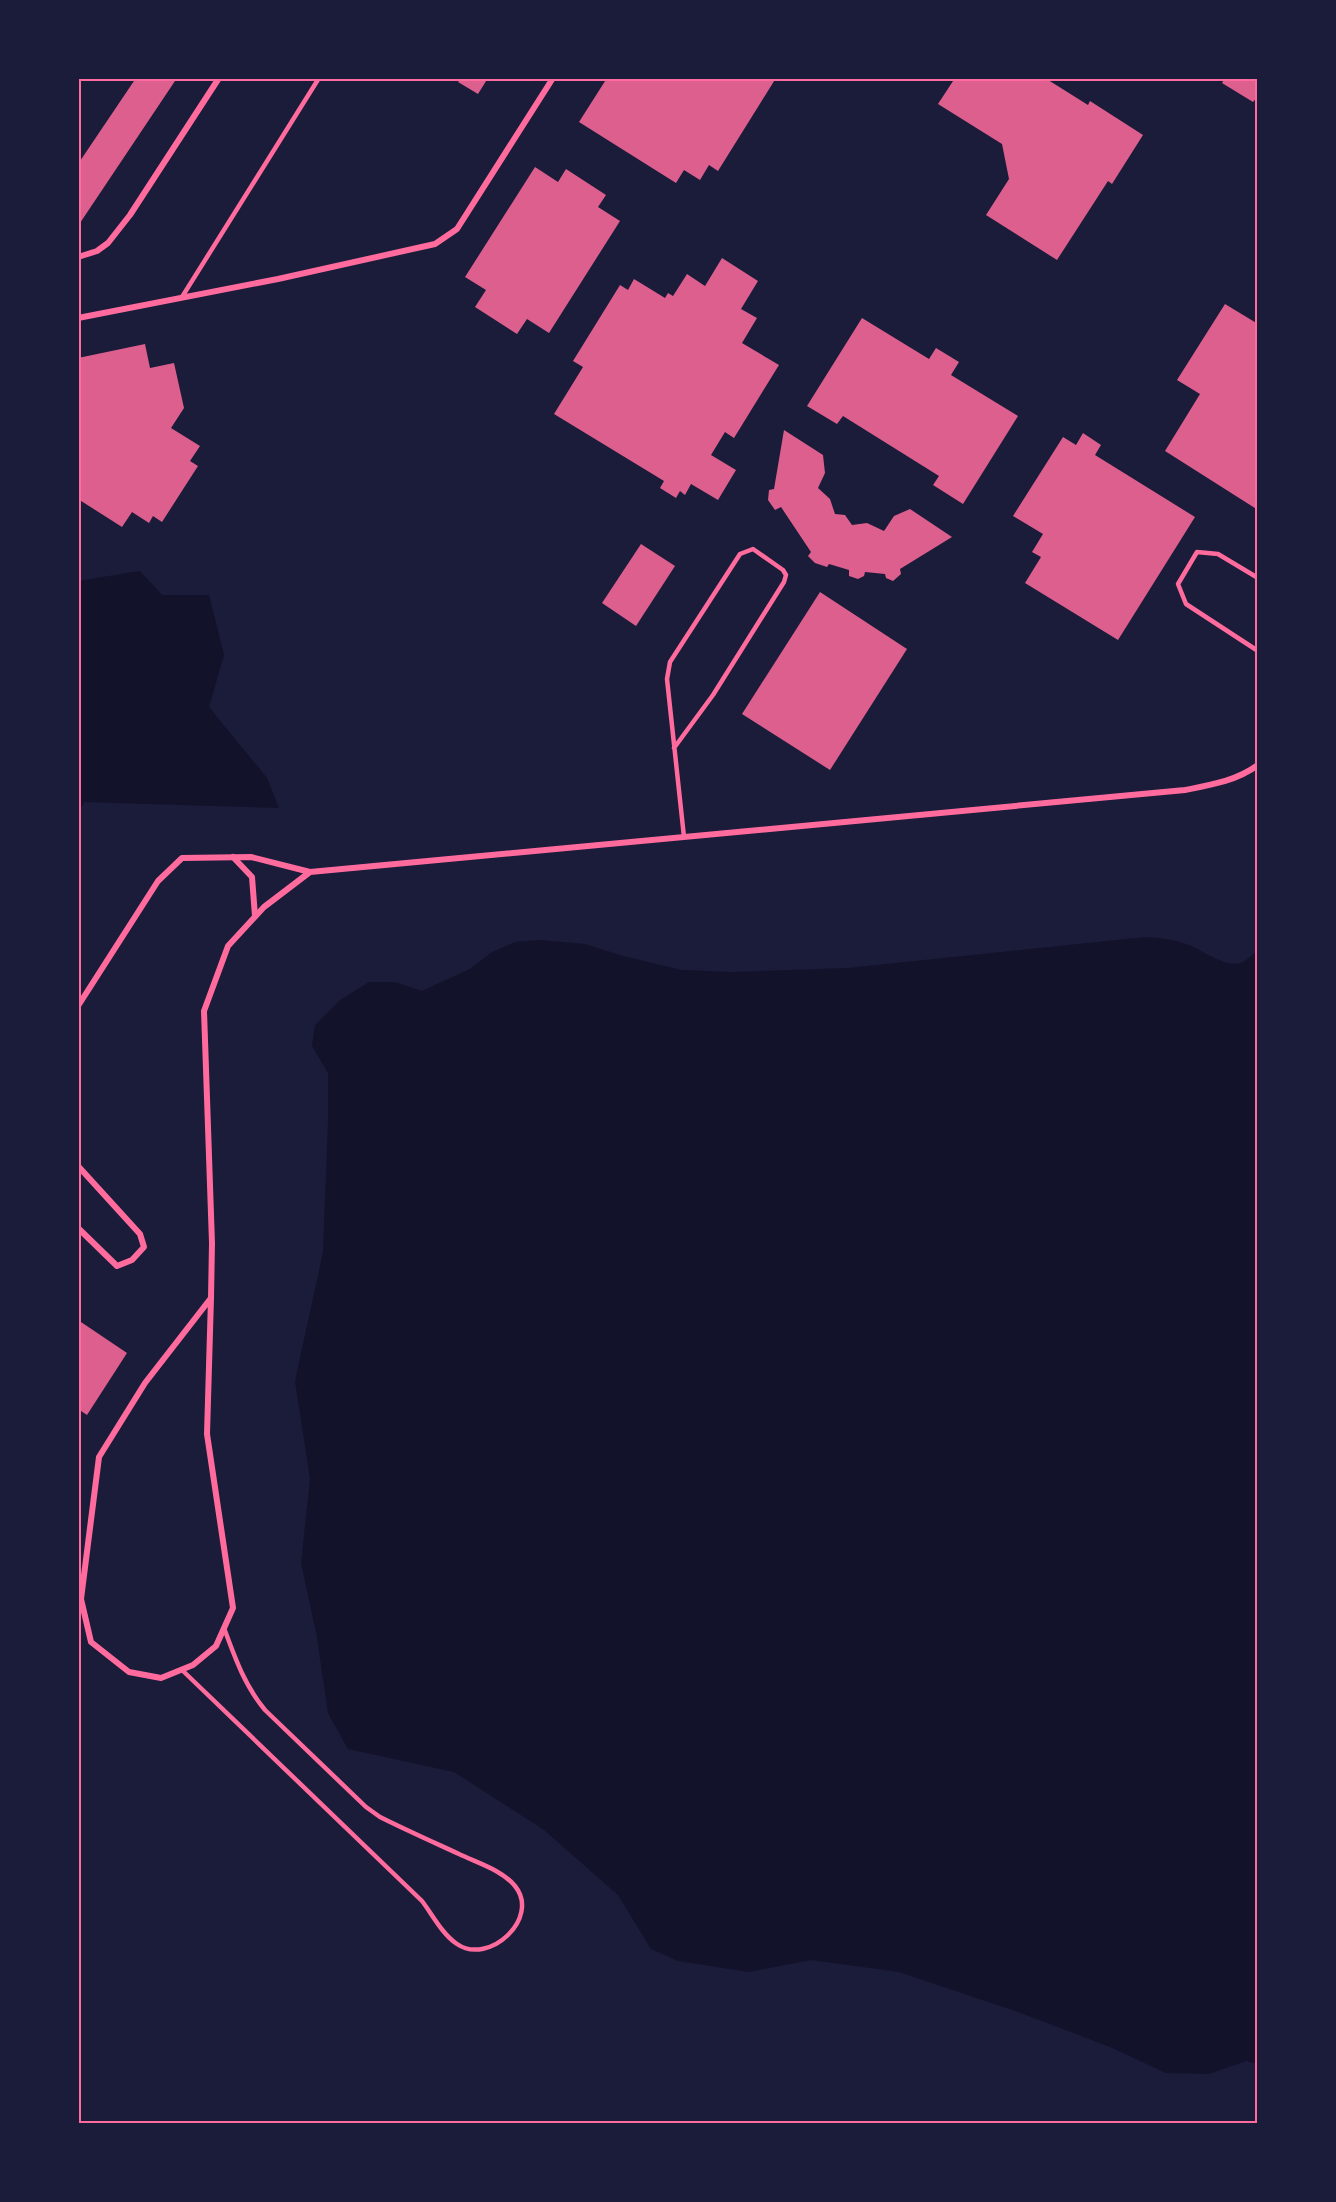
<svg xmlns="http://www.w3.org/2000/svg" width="1336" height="2202" font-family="'Sofia Sans Condensed',sans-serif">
	<rect width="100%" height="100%" fill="#1b1b3a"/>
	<g fill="#12122b">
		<path d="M140,571L162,595H209L224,655L209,707L267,778L279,808L84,802L78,813V581Z"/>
		<path d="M1145,937C1159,938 1173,939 1186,944C1202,949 1226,970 1243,962C1248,959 1253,954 1258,950V2064L1246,2061L1209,2074L1166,2073L1110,2047L1018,2012L899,1972L811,1960L749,1972L678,1961L651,1949L618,1895L544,1830L454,1772L348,1749L328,1713L316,1632L301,1563L310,1479L295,1381L323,1252L328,1121V1073L312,1046L315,1025L340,1000L369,982H395L422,991L470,969L492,952L515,942L540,940L585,944L623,956L682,970L733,972L848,968Z"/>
	</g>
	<g fill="#dd5f8e">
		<path d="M136,78H177L78,226V164Z"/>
		<path d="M461,78H488L478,94L458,82Z"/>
		<path d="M607,78H776L718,171L709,165L700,180L684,170L676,183L579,122Z"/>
		<path d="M955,78H1045L1088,105L1090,101L1143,135L1112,184L1108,181L1057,260L986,215L1009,179L1002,144L938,104Z"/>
		<path d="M1225,78H1258V96L1253,102L1222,83Z"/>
		<path d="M535,167L558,182L566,169L606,195L598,207L620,221L549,333L527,319L517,334L475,307L486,290L465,277Z"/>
		<path d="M722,258L758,281L741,309L757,318L742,343L779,365L734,438L725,432L711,455L736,470L718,500L691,484L685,495L680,491L676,498L660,488L664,481L554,414L583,367L573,361L620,285L628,290L634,279L665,298L668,293L673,296L687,274L705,286Z"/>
		<path d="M1225,304L1258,324V510L1165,451L1200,394L1177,380Z"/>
		<path d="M862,318L929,359L936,348L959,362L951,375L1018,416L963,504L933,485L939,476L843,416L837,424L807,406Z"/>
		<path d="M145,344L150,368L174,363L184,408L171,428L200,446L190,461L198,466L162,522L153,516L149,523L132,512L122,527L78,499V358Z"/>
		<path d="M784,430L823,455L825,473L818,488L830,499L835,514L845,515L852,525L867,523L884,531L894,516L910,509L952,537L900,569L901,574L893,581L886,578L885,574L865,572L864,576L858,579L849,576V570L829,564L827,567L815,563L808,556L811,552L781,507L775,510L768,500L769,490L774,489Z"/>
		<path d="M1083,433L1101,445L1095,455L1195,517L1118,640L1025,583L1041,557L1032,552L1043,534L1013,516L1063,437L1076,445Z"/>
		<path d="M641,544L675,566L636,626L602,603Z"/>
		<path d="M820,592L907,649L830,770L742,714Z"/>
		<path d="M78,1320L127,1353L87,1415L78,1409Z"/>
	</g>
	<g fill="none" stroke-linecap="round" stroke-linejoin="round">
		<g stroke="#ff6b9d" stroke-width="4.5">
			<path d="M182,297L319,78"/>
			<path d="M1258,578L1218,554L1197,552L1178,584L1186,604L1258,651"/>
			<path d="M674,748L713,695L784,582L786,575L783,570L753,549L740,554L670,662L667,679L684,837"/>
			<path d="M182,1670L422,1901C432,1914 442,1934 457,1944C489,1966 541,1918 515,1886C502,1870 478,1863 459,1854C433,1842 406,1830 380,1817L366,1807L265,1710C245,1686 235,1658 224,1628"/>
		</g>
		<g stroke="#ff6b9d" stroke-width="6">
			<path d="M78,257L97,251L108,243L130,215L219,78"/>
			<path d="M78,318L278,279L435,244L457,229L553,78"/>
			<path d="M233,857L252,877L255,916"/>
			<path d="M78,1006L158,881L182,858L251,857L310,872"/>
			<path d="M78,1166L140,1234L144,1247L132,1260L117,1266L78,1228"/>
			<path d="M211,1298L145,1383L99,1457L81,1599L91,1642L129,1672L161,1678L193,1665L216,1646L233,1608L207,1434L211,1298L212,1243L204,1011L228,946L264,907L310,872L1185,790C1211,785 1236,781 1258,765"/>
		</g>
	</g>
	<rect width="1336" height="2202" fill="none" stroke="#1b1b3a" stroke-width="159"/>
	<rect x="80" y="80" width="1176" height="2042" fill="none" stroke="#ff6b9d" stroke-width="2"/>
</svg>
